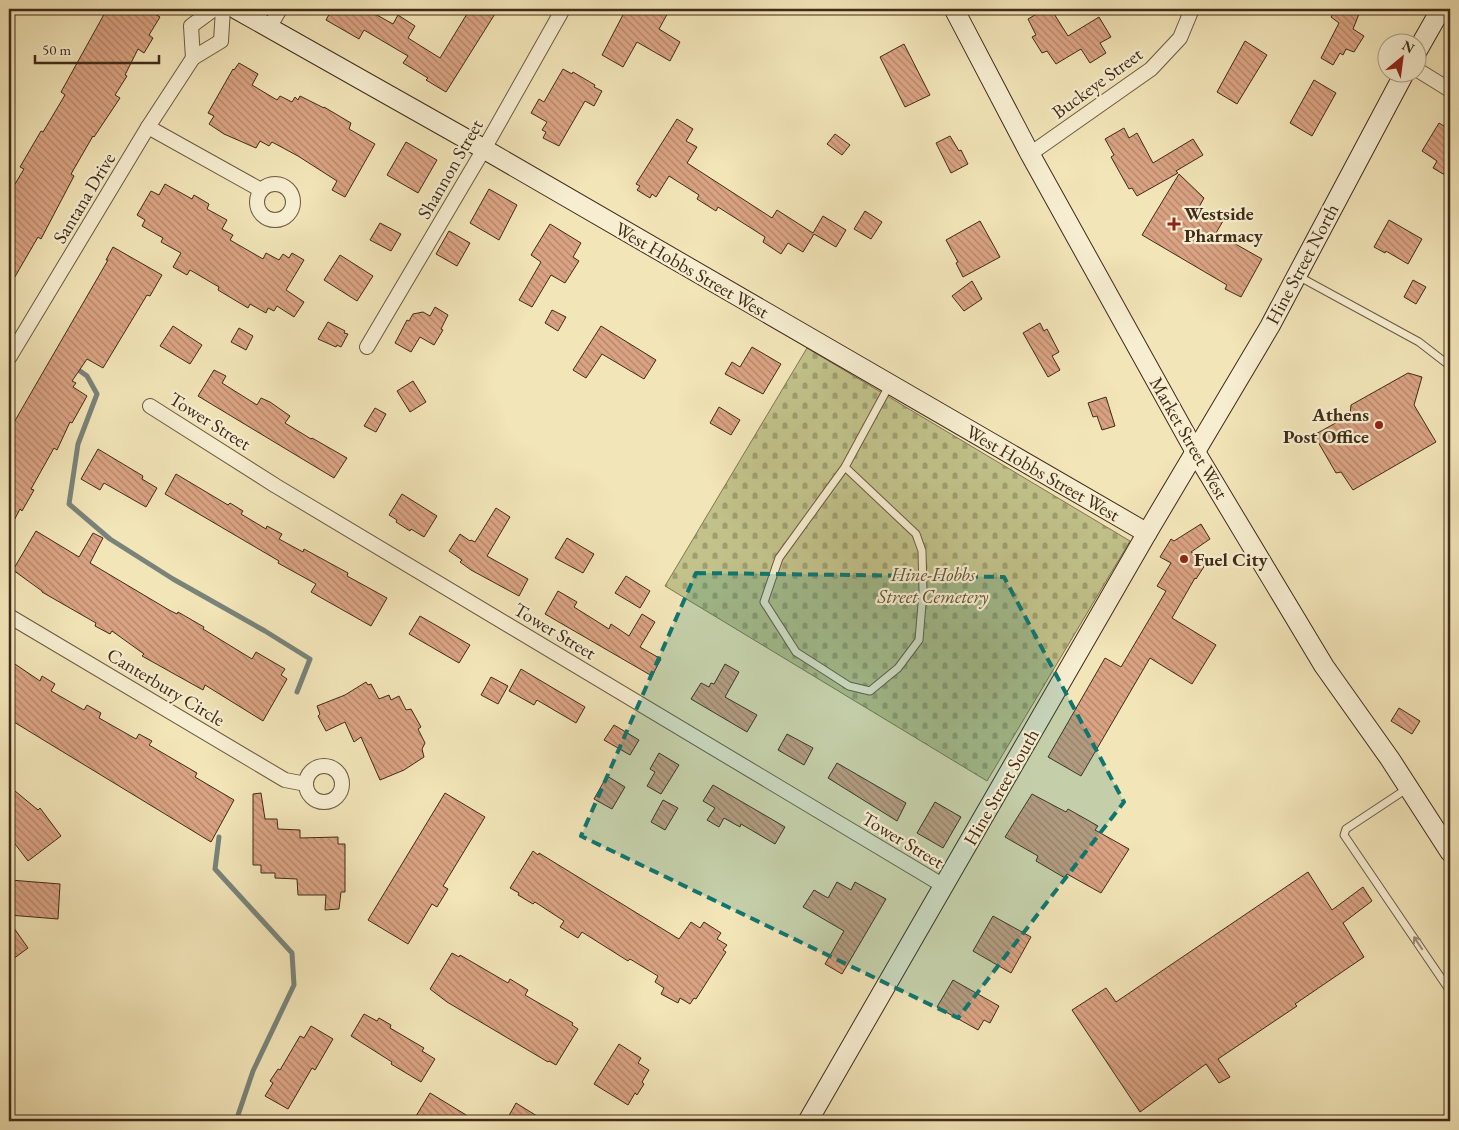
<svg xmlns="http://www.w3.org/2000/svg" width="1459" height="1130" font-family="'EB Garamond',serif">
	<defs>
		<pattern id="cemetery-stones" width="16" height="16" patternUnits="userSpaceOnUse" patternTransform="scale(1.25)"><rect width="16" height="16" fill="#c2c28a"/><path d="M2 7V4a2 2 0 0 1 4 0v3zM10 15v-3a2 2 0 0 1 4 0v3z" fill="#9f9e70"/></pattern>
		<pattern id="building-back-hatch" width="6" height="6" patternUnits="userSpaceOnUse" patternTransform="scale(1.25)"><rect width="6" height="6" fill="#daa383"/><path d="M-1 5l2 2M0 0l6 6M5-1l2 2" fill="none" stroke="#b2856a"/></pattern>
	</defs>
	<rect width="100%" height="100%" fill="#f2e5b8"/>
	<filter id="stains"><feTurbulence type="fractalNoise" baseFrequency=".004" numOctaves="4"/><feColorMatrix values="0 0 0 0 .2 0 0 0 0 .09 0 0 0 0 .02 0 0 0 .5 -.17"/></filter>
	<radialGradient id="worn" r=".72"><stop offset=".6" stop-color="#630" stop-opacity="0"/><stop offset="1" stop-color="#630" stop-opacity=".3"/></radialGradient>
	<path fill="url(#cemetery-stones)" stroke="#807651" d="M807,348L1130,541L987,781L665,586Z"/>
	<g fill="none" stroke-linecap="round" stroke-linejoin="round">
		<g stroke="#798379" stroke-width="5">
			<path d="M80,371L87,376L97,394L78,444L69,504L110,539L173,579L265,631L310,659L297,692"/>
			<path d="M219,837L215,869L292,953L294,985L253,1071L236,1121"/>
		</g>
	</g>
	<g fill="url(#building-back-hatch)" stroke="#3f2b18">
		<path d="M107,9H146L160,17L149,35L153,38L144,53L138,49L125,75L127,76L115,95L120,98L94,137L93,136L71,174L74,176L41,239L38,237L9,287V194L24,169L20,167L41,131L43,132L65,95L61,92Z"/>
		<path d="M332,9H366L393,24L398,15L415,26L408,38L440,58L470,9H498L446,92L426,80L428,78L403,63L408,56L364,30L359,39L326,20Z"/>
		<path d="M626,9H670L659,29L680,42L670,61L637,42L623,67L602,55Z"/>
		<path d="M1045,9H1051L1068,36L1099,17L1111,37L1100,43L1106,53L1090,63L1081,49L1056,64L1047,51L1042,53L1032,37L1036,35L1028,19Z"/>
		<path d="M1336,9H1350L1359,14L1353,29L1364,36L1354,52L1346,49L1343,55L1340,53L1333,65L1321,58L1339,23L1331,17Z"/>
		<path d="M1245,41L1267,55L1237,104L1217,92Z"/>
		<path d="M904,44L930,95L905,107L880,57Z"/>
		<path d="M239,63L258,74L252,85L277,100L280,96L292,102L295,97L298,100L300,96L324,108V107L351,123L349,129L375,144L345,197L332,190L337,181L298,156L272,142L269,146L260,141L256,148L224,134L209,124L214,116L208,113L233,69L234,70Z"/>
		<path d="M563,69L572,74L573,72L595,85L594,87L602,91L594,106L585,101L559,146L543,138L546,132L542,130L547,122L531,113L539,99L544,102Z"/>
		<path d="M1314,80L1336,93L1312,136L1290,123Z"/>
		<path d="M677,119L693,129L686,141L697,147L687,163L772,218L777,210L813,233L823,216L846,230L836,247L814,234L803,252L788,243L781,254L763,242L765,237L718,207L716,211L697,199L699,195L669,176L656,197L652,194L650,198L637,190L640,186L636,184Z"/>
		<path d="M1439,123L1450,130V178L1433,168L1437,161L1422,151Z"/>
		<path d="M1124,128L1129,138L1137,133L1153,163L1193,139L1203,155L1176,171L1178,173L1137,196L1132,188L1129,189L1111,157L1114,155L1105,139Z"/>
		<path d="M835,134L850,145L842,155L827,144Z"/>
		<path d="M950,136L959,151L961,150L968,164L951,173L936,143Z"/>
		<path d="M406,142L437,160L418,193L387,175Z"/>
		<path d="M1179,174L1204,198L1199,207L1223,221L1216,233L1262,259L1241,297L1225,289L1227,285L1142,235Z"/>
		<path d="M165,184L192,199L194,195L209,204L207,209L227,220L222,229L233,235L230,240L263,259L266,253L279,260L283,254L289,258L292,253L304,260L286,290L304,302L294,317L277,306L274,311L268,308L266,313L250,304L248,308L218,290L219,287L190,270L187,275L173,267L181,253L161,242L163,238L142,226L145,220L137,215L151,191L159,195Z"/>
		<path d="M489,189L517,205L499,240L470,223Z"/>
		<path d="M865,211L882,222L871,239L854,229Z"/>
		<path d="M1389,220L1422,239L1408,264L1386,251L1385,253L1374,247Z"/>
		<path d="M980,221L1000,257L963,277L956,263L958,262L946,240Z"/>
		<path d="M380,223L401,234L391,251L370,240Z"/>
		<path d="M550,224L581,243L573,257L579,261L565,283L551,275L532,307L519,300L541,262L531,255Z"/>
		<path d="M449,231L470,243L457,266L436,254Z"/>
		<path d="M113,247L162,275L150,296L147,295L103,368L87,359L72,381L76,383L73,387L87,396L72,423L70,422L57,450L54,448L31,489L34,490L22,511L20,509L9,530V431L108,260H106Z"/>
		<path d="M340,255L373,276L357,301L324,280Z"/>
		<path d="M1413,280L1426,287L1416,304L1404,297Z"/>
		<path d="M972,281L982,299L964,311L952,296Z"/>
		<path d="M435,307L448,315L441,329L443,330L434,345L420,337L411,352L395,343L407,320L409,321L413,314L423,312L430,316Z"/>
		<path d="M552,310L566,317L558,331L545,323Z"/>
		<path d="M328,322L345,331L344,333L348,334L341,347L337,345L336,347L318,339Z"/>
		<path d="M1040,323L1044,331L1047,329L1059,352L1052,356L1060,370L1048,377L1023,333Z"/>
		<path d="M173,326L202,345L190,364L160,346Z"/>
		<path d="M601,326L656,360L644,379L602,354L586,378L573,370Z"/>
		<path d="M239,328L253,336L246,350L231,342Z"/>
		<path d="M752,347L781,364L763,394L725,374L732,362L740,367Z"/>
		<path d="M214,370L226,376L222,383L257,405L261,398L270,402L290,416L285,423L311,439L312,438L347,458L334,478L198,396Z"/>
		<path d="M1408,373L1422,377L1414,405L1436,442L1353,490L1341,472L1336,473L1314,435L1350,415L1351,405Z"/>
		<path d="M413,381L426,402L410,412L397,391Z"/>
		<path d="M1106,397L1115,426L1102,430L1097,416L1093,417L1088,403Z"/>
		<path d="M719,407L740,420L731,435L710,423Z"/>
		<path d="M375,408L386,414L376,432L364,426Z"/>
		<path d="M98,449L143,476L142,479L157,488L146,507L104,483L100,490L81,479Z"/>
		<path d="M176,474L228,505L230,503L243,511L241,514L266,529L267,526L282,534L279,539L303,552L304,549L348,573L347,576L387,598L371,626L311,592L316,584L278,563L279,561L165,494Z"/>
		<path d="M402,494L437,516L424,537L411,529L410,531L396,522L397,520L389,515Z"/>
		<path d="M496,508L510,517L487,556L528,579L519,596L471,570L460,562L462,560L449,551L460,534L470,541L471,540L475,542Z"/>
		<path d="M1201,524L1210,539L1191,552L1207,562L1196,579L1195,578L1172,618L1216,645L1192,684L1150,658L1081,776L1048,757L1105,658L1121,667L1166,591L1157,586L1171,563L1160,557L1171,539L1174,541Z"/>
		<path d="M36,531L79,557L93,533L103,538L90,563L169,610L177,614L178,612L204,627L203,629L252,659L256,652L285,669L281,675L287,679L263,721L205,685L203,690L142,656L144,654L112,631L110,634L95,626L96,623L42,592V591L13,570Z"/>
		<path d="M567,538L594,554L583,573L555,558Z"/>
		<path d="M626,576L650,591L640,608L615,593Z"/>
		<path d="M558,591L577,602L574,607L609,629L611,624L629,636L642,614L655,622L640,647L661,659L652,676L545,614Z"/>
		<path d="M420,616L470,645L459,663L409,634Z"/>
		<path d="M9,660L40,681L42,676L55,684L51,691L84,710L87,705L101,713L99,718L136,739L139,734L152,741L149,745L197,773L195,777L234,800L211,842L9,719Z"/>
		<path d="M725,664L739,672L725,697L757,715L747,732L691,699L701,683L709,687L711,683L714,684Z"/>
		<path d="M521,669L585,707L576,723L537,700L534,705L509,691Z"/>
		<path d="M491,677L508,686L498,704L481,695Z"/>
		<path d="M366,682L368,685L371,684L379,699L389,695L391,700L399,696L406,710L411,709L421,727L418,729L425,743L422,749L424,757L404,770L380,780L361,737L354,742L345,722L326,731L318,716L320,714L317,706L345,695Z"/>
		<path d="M1399,708L1420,721L1412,734L1391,721Z"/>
		<path d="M614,725L639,740L630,755L604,740Z"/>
		<path d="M787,734L813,748L804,765L778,750Z"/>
		<path d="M659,753L679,765L661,794L647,786L655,772L650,769Z"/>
		<path d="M837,763L906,803L897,821L828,778Z"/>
		<path d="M607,776L625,787L612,809L594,799Z"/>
		<path d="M713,785L785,827L775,844L741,824L740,827L724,818L719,827L707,820L715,808L703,801Z"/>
		<path d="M9,786L38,810L40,808L61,836L28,861L9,836Z"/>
		<path d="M261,793L265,819H277L278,829L300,830V838L338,837V844H345V892H341L339,909L325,910L326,895H298L297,879L275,878V873H261V865H253V794Z"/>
		<path d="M445,793L485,817L443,886L448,889L437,907L432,904L408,944L368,920Z"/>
		<path d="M1032,794L1066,812L1068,809L1098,826L1095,830L1129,849L1101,893L1067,874L1065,878L1036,861L1038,856L1005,837Z"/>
		<path d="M663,800L678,808L665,830L651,822Z"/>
		<path d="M935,802L961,817L943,848L917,833Z"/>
		<path d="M533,851L538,855L539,853L679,939L691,922L700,928L704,922L721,933L717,939L727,945L723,950L726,952L696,999L694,998L690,1004L680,998L678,1003L661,994L664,988L655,982L658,976L630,959L628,961L582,932L578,938L560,927L564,921L535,902L533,904L518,895L519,893L510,888Z"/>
		<path d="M1308,872L1332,910L1363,887L1372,901L1343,923L1364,957L1295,1004L1297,1006L1218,1059L1230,1077L1219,1083L1206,1064L1140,1112L1072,1010L1106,988L1116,1002Z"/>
		<path d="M10,880L60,884L58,919L9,915Z"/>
		<path d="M837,882L851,890L855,882L886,899L842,974L825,964L844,931L803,907L814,890L828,898Z"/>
		<path d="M993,916L1031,937L1011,973L973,951Z"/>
		<path d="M9,921L28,948L9,962Z"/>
		<path d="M452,953L459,957L460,955L508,983L510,979L528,990L525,995L573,1023L572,1025L578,1029L556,1065L549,1061L548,1062L447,1002L430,989Z"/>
		<path d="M953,980L999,1006L990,1023L984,1020L978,1030L937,1007Z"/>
		<path d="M364,1014L377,1021L379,1018L391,1025L390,1028L424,1048L422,1051L435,1059L421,1082L391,1064L392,1062L351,1036Z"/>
		<path d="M311,1026L333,1039L315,1070L312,1068L288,1109L265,1096L273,1083L270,1081L278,1069L280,1070L300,1036L304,1038Z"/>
		<path d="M619,1044L641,1058L638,1063L649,1070L642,1082L644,1084L637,1095L635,1093L628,1105L594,1084Z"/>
		<path d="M430,1093L476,1121H413Z"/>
		<path d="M516,1103L545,1121H506Z"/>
	</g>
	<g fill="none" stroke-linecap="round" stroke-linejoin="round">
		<g stroke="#6c5a40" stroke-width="9">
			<g id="lane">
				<path d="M1298,276L1419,342L1450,366"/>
				<path d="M845,467L916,534L922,551L923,592L919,640L898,668L870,691L849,686L796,652L764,602L779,558L845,467L890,384"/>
				<path d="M1408,788L1346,829L1344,835L1450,991"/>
			</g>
		</g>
		<g stroke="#6c5a40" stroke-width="16">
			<g id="street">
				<path d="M269,28L280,9"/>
				<path d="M193,58L191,26L214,9"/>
				<path d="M1416,69L1450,90"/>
				<path d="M148,127L261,190"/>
				<path d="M1030,154L1151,69L1180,38L1192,9"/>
				<circle cx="275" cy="202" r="18"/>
				<path d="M367,347L484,149L563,9"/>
				<path d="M9,358L148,127L193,58L221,41L223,9"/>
				<path d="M150,406L276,486L944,886"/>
				<path d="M9,616L285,780L306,784"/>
				<circle cx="324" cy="784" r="18"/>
			</g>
		</g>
		<g stroke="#3f2b18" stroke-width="21">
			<g id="secondary">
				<path d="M236,9L484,149L1147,533"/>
				<path d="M954,9L1030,154L1196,453L1324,666L1390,759L1450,852"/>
				<path d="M1416,53L1441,9"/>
				<path d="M808,1121L1147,533L1270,326L1405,72"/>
			</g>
		</g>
		<use href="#lane" stroke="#f7eed1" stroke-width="7"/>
		<use href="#street" stroke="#f7eed1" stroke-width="14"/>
		<use href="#secondary" stroke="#f7eed1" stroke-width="19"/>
	</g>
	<defs><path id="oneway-shaft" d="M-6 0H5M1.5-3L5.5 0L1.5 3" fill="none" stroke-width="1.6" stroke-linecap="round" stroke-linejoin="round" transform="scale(1.25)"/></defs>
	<use stroke="#9b8c74" href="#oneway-shaft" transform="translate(1418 943) rotate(-124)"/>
	<path fill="#0f766e" fill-opacity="0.2" stroke="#0f766e" stroke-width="4" stroke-dasharray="10 6" stroke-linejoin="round" d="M696,573L1004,577L1124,802L958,1018L581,836Z"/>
	<g fill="#8f2418" stroke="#f7eed1" stroke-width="2">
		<path d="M1171.5 216.5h5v5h5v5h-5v5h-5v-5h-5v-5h5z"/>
		<circle cx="1379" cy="425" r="5"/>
		<circle cx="1184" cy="559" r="5"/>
	</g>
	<g text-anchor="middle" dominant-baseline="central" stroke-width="4.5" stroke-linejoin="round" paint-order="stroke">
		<g font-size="19" fill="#3f2b18" stroke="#f7eed1">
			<text transform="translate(1097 83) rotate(-36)">Buckeye Street</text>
			<text transform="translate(450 169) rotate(-60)">Shannon Street</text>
			<text transform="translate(84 198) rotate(-59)">Santana Drive</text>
			<text transform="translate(1302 264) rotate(-62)">Hine Street North</text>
			<text transform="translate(692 270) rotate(30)">West Hobbs Street West</text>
			<text transform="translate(210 421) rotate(32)">Tower Street</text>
			<text transform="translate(1189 438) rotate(60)">Market Street West</text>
			<text transform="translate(1043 473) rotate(30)">West Hobbs Street West</text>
			<text transform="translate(555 631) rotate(31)">Tower Street</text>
			<text transform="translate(166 687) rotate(31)">Canterbury Circle</text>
			<text transform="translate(1001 787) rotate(-60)">Hine Street South</text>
			<text transform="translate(903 840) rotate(31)">Tower Street</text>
		</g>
		<g font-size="19" font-weight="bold" fill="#3f2b18" stroke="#f7eed1" text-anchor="start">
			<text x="1184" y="213">Westside<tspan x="1184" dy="22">Pharmacy</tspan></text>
			<text x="1369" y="414" text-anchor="end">Athens<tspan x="1369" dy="22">Post Office</tspan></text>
			<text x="1194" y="559">Fuel City</text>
		</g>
		<g font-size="19" font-style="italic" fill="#605134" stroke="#f7eed1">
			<text x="933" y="574">Hine-Hobbs<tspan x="933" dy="22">Street Cemetery</tspan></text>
		</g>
	</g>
	<rect width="1459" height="1130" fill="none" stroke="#f2e5b8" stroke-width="30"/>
	<rect x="10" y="10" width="1439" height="1110" fill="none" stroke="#3f2b18" stroke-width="2.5"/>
	<rect x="15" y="15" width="1429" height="1100" fill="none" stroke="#3f2b18"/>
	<g transform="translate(1402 58) rotate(29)"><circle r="24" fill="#f7eed1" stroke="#ada087"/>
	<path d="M0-4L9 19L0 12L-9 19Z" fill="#8f2418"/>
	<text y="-8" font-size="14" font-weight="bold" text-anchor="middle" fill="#3f2b18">N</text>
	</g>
	<path d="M35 55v8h124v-8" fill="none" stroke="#3f2b18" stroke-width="2.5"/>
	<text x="42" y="55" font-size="15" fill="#3f2b18" stroke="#f7eed1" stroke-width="4" paint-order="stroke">50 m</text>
	<rect width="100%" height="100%" filter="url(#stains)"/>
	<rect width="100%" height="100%" fill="url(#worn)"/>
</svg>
